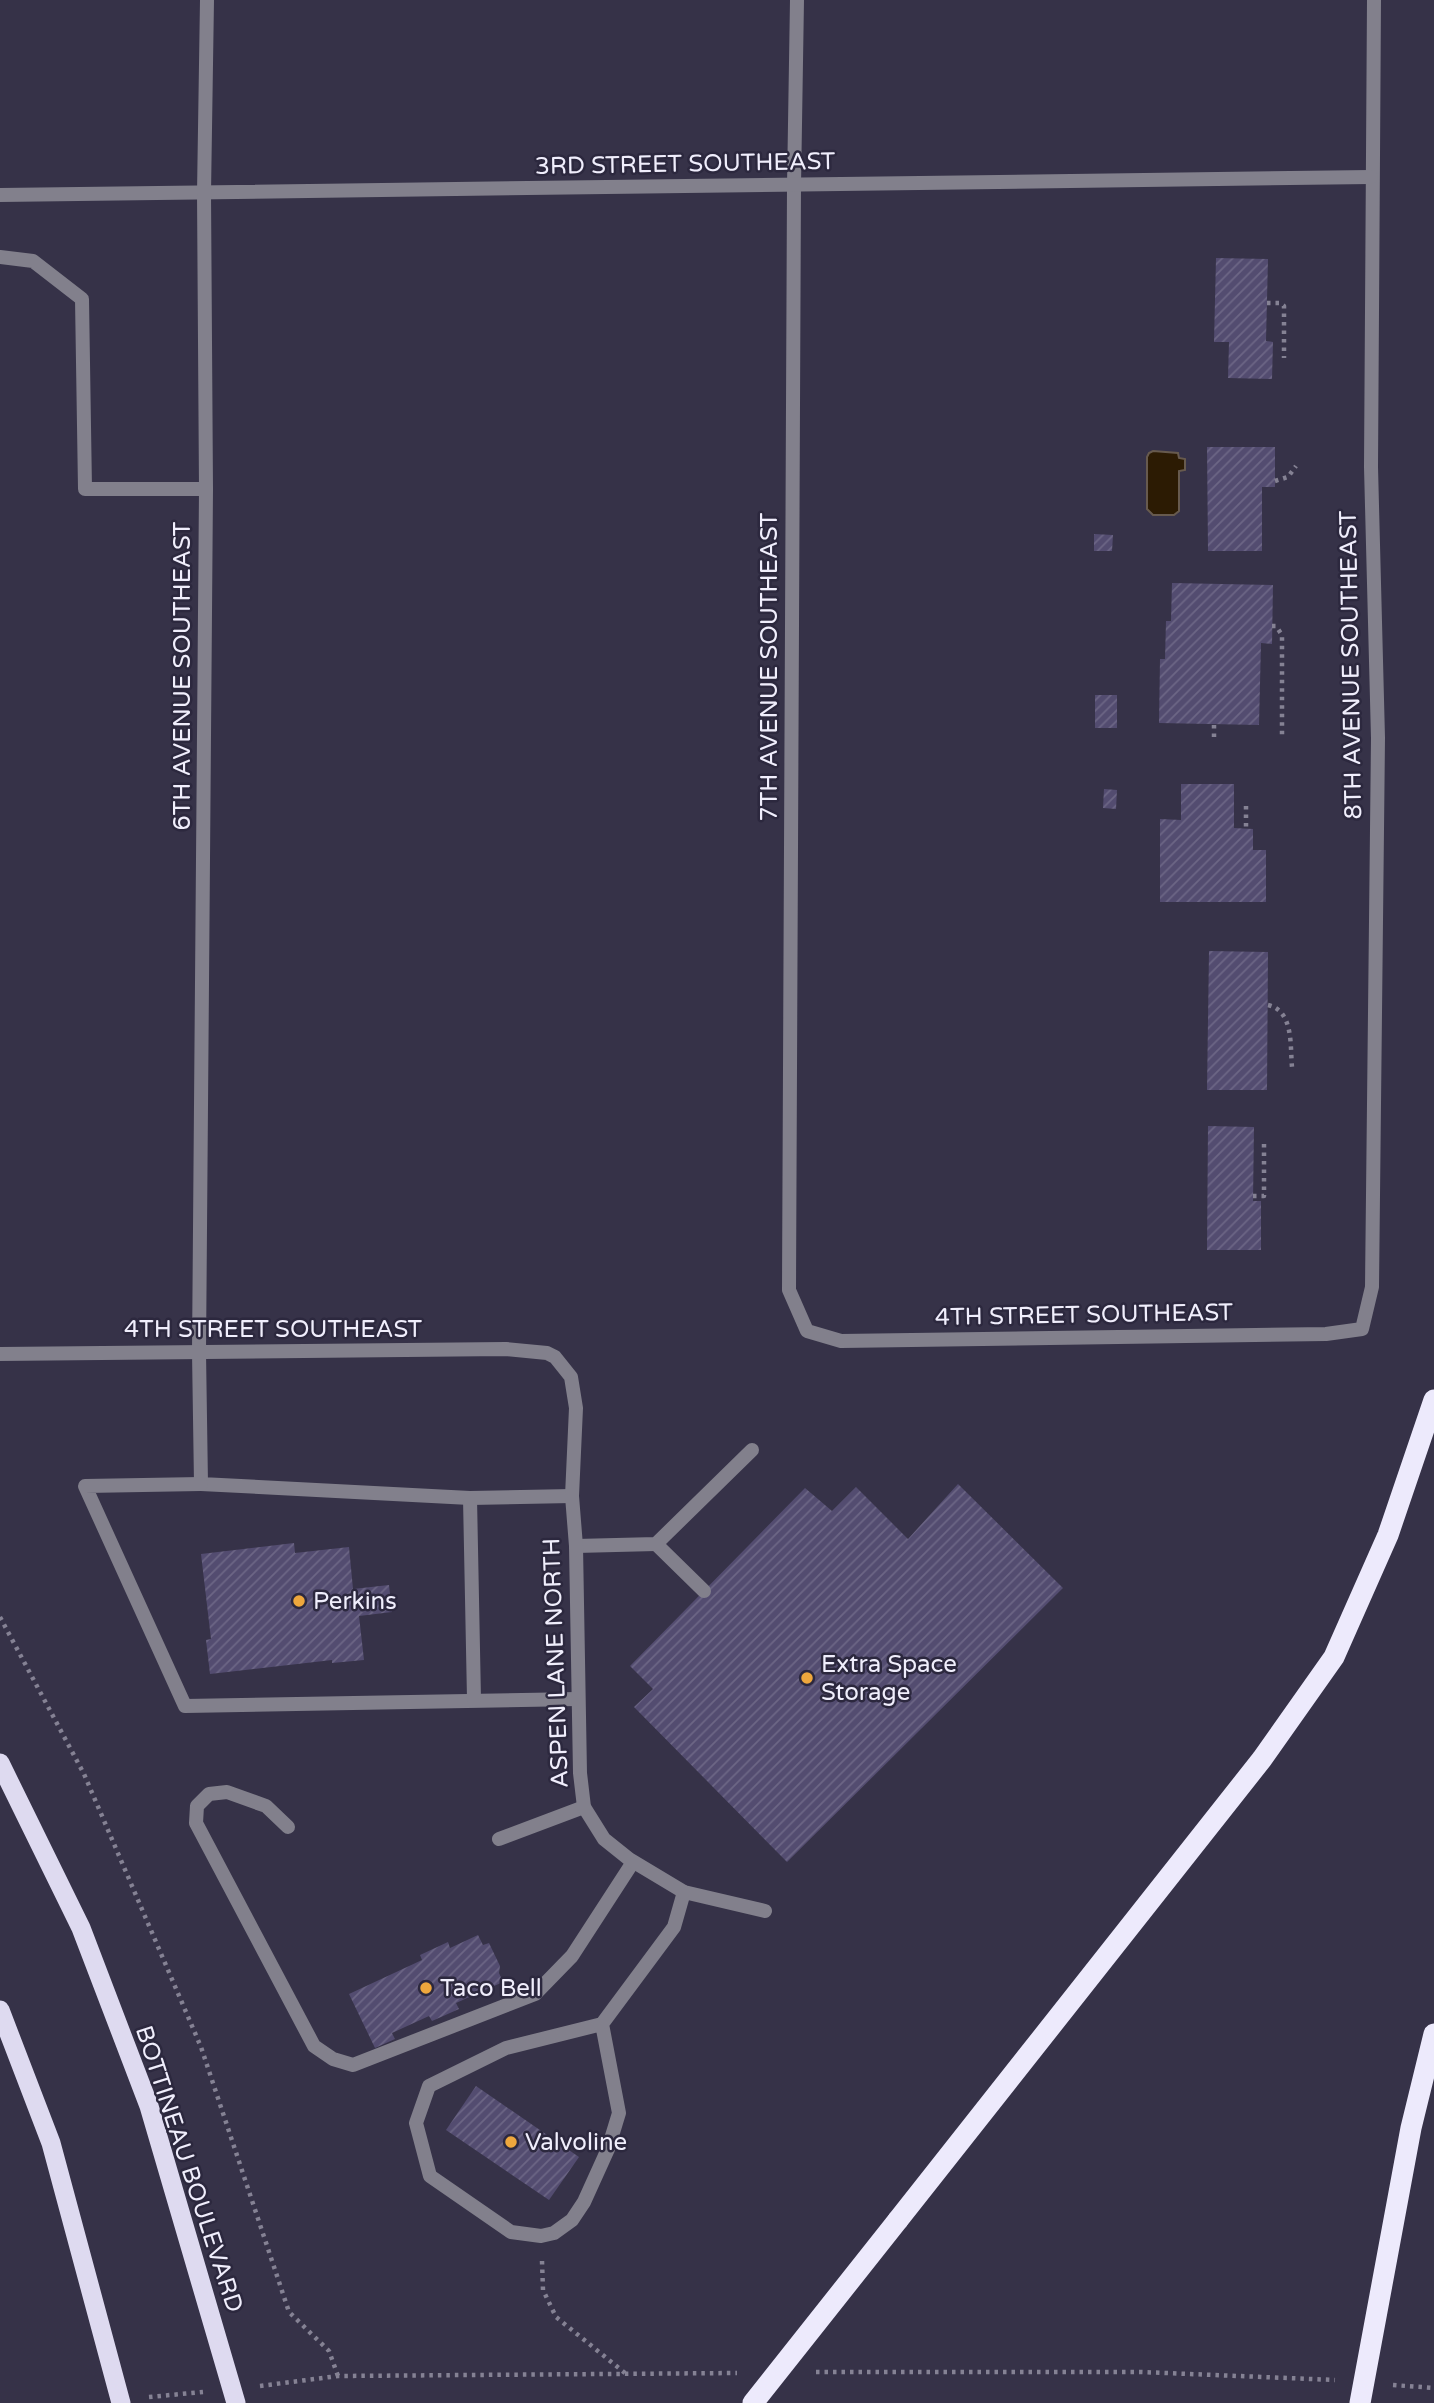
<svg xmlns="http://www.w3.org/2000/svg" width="1434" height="2403" font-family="'Varela Round',sans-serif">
	<defs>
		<pattern id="building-hatch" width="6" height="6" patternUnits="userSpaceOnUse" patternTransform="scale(1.75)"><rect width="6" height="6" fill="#534c70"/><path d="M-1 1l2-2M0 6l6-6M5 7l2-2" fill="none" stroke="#6c6685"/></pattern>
	</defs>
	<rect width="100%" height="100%" fill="#363248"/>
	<path fill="#2c1b03" stroke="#675a4e" stroke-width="2" d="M1153,451L1178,453L1179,458L1185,459V470L1179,471V511L1174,515H1153L1147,509V457L1149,453Z"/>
	<g fill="url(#building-hatch)">
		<path d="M1216,258L1268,259L1266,341L1273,342L1272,379L1228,378L1229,342H1214Z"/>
		<path d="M1207,447H1275V487H1262V551H1208Z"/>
		<path d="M1094,534L1113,535L1112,551H1094Z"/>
		<path d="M1172,583L1273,585L1272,644L1261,643L1259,725L1159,723L1160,659H1165L1166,621H1171Z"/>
		<rect x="1095" y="695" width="22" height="33"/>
		<path d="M1181,784H1234V828L1253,829V850H1266V902H1160V819L1181,820Z"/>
		<path d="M1104,789L1117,790L1116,809L1103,808Z"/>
		<path d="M1209,951L1268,952L1267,1090H1207Z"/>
		<path d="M1208,1126L1254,1127L1253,1201H1261V1250H1207Z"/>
		<path d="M958,1484L1063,1588L787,1862L634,1707L653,1689L630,1666L805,1488L832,1511L856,1487L908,1539Z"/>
		<path d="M294,1543L295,1553L349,1547L353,1589L389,1585L392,1612L359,1616L364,1660L332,1663V1660L210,1674L206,1640L211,1639L201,1554Z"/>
		<path d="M478,1935L483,1945L489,1943L500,1966L499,1973L503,1982L456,2003L459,2009L432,2021L429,2016L392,2033L395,2039L375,2048L349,1994L422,1960L420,1955L448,1942L450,1948Z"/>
		<path d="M476,2086L579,2157L549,2200L446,2130Z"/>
	</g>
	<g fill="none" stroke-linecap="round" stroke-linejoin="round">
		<g stroke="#858294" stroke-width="4.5" stroke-dasharray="3.5 5" stroke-linecap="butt">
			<path d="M1267,303H1280L1284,306V358"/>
			<path d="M1275,481L1288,477L1296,466"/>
			<path d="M1272,626H1276L1282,635V738"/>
			<path d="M1214,725V738"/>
			<path d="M1246,806V828"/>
			<path d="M1268,1005C1294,1011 1290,1046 1292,1067"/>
			<path d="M1253,1196H1264V1142"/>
			<path d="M0,1617L84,1774L201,2047L289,2312L329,2351L338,2376"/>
			<path d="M542,2261L543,2290L556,2317L625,2373"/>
			<path d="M816,2372H1141L1335,2380"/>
			<path d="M1393,2385L1434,2388"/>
			<path d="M260,2386L338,2376L737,2373"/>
			<path d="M149,2397L203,2392"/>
		</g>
		<g stroke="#82808c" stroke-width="14">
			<path d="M0,257L33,261L82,299L85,489H206"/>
			<path d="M199,1352L201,1484L470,1498L572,1496"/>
			<path d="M201,1484L85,1486L185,1706L578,1699"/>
			<path d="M470,1498L474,1699"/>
			<path d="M656,1544L704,1591"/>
			<path d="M576,1546L656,1544L752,1450"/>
			<path d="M288,1827L266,1806L227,1792L209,1794L197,1806L196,1823L314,2046L333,2059L353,2065L535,1994L572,1956L633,1862"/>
			<path d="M499,1839L584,1807"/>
			<path d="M602,2024L619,2113L608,2149L584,2202L572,2220L554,2233L541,2236L511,2232L430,2176L416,2123L429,2086L506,2048L602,2024L674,1927L684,1892"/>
		</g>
		<g stroke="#82808c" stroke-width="14">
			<path d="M797,0L794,186L789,1290L807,1331L841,1341L1326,1334L1362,1329L1372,1287L1378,738L1371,467L1374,0"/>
			<path d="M0,195L1371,177"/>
			<path d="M199,1352L206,489L204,193L207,0"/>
		</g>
		<path stroke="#82808c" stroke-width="14" d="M0,1354L506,1349L547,1353L555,1357L571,1377L576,1408L572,1496L576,1546L580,1773L584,1807L604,1839L629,1859L684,1892L765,1911"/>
		<g stroke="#dedaf0" stroke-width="19">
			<path d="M0,1763L81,1928L149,2106L236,2403"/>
			<path d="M0,2010L51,2143L121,2403"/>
		</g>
		<g stroke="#edeafc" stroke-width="21">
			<path d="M898,2220L1262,1759L1334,1657L1388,1535L1434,1400"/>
			<path d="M1360,2403L1411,2128L1434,2034"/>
		</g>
		<path stroke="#edeafc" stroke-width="21" d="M753,2403L898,2220"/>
	</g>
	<g fill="#eea73d" stroke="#2c283e" stroke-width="2.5">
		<circle cx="299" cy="1601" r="7"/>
		<circle cx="807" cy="1678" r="7"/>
		<circle cx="426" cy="1988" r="7"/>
		<circle cx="511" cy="2142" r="7"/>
	</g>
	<g text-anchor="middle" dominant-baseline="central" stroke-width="5" stroke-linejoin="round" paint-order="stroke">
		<g font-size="24" fill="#f0eefc" stroke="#2c283e">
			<text transform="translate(685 164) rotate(-1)">3RD STREET SOUTHEAST</text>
			<text transform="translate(1351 665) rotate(-91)">8TH AVENUE SOUTHEAST</text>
			<text transform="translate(769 667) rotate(-90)">7TH AVENUE SOUTHEAST</text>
			<text transform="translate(182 676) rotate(-90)">6TH AVENUE SOUTHEAST</text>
			<text transform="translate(1084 1315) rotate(-1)">4TH STREET SOUTHEAST</text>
			<text x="273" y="1329">4TH STREET SOUTHEAST</text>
			<text transform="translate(556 1663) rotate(-92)">ASPEN LANE NORTH</text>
			<text transform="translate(189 2169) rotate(72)">BOTTINEAU BOULEVARD</text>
		</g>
		<g font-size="24" fill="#f0eefc" stroke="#2c283e" text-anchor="start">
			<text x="313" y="1601">Perkins</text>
			<text x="821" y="1664">Extra Space<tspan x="821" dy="28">Storage</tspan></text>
			<text x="440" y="1988">Taco Bell</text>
			<text x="525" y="2142">Valvoline</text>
		</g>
	</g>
</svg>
